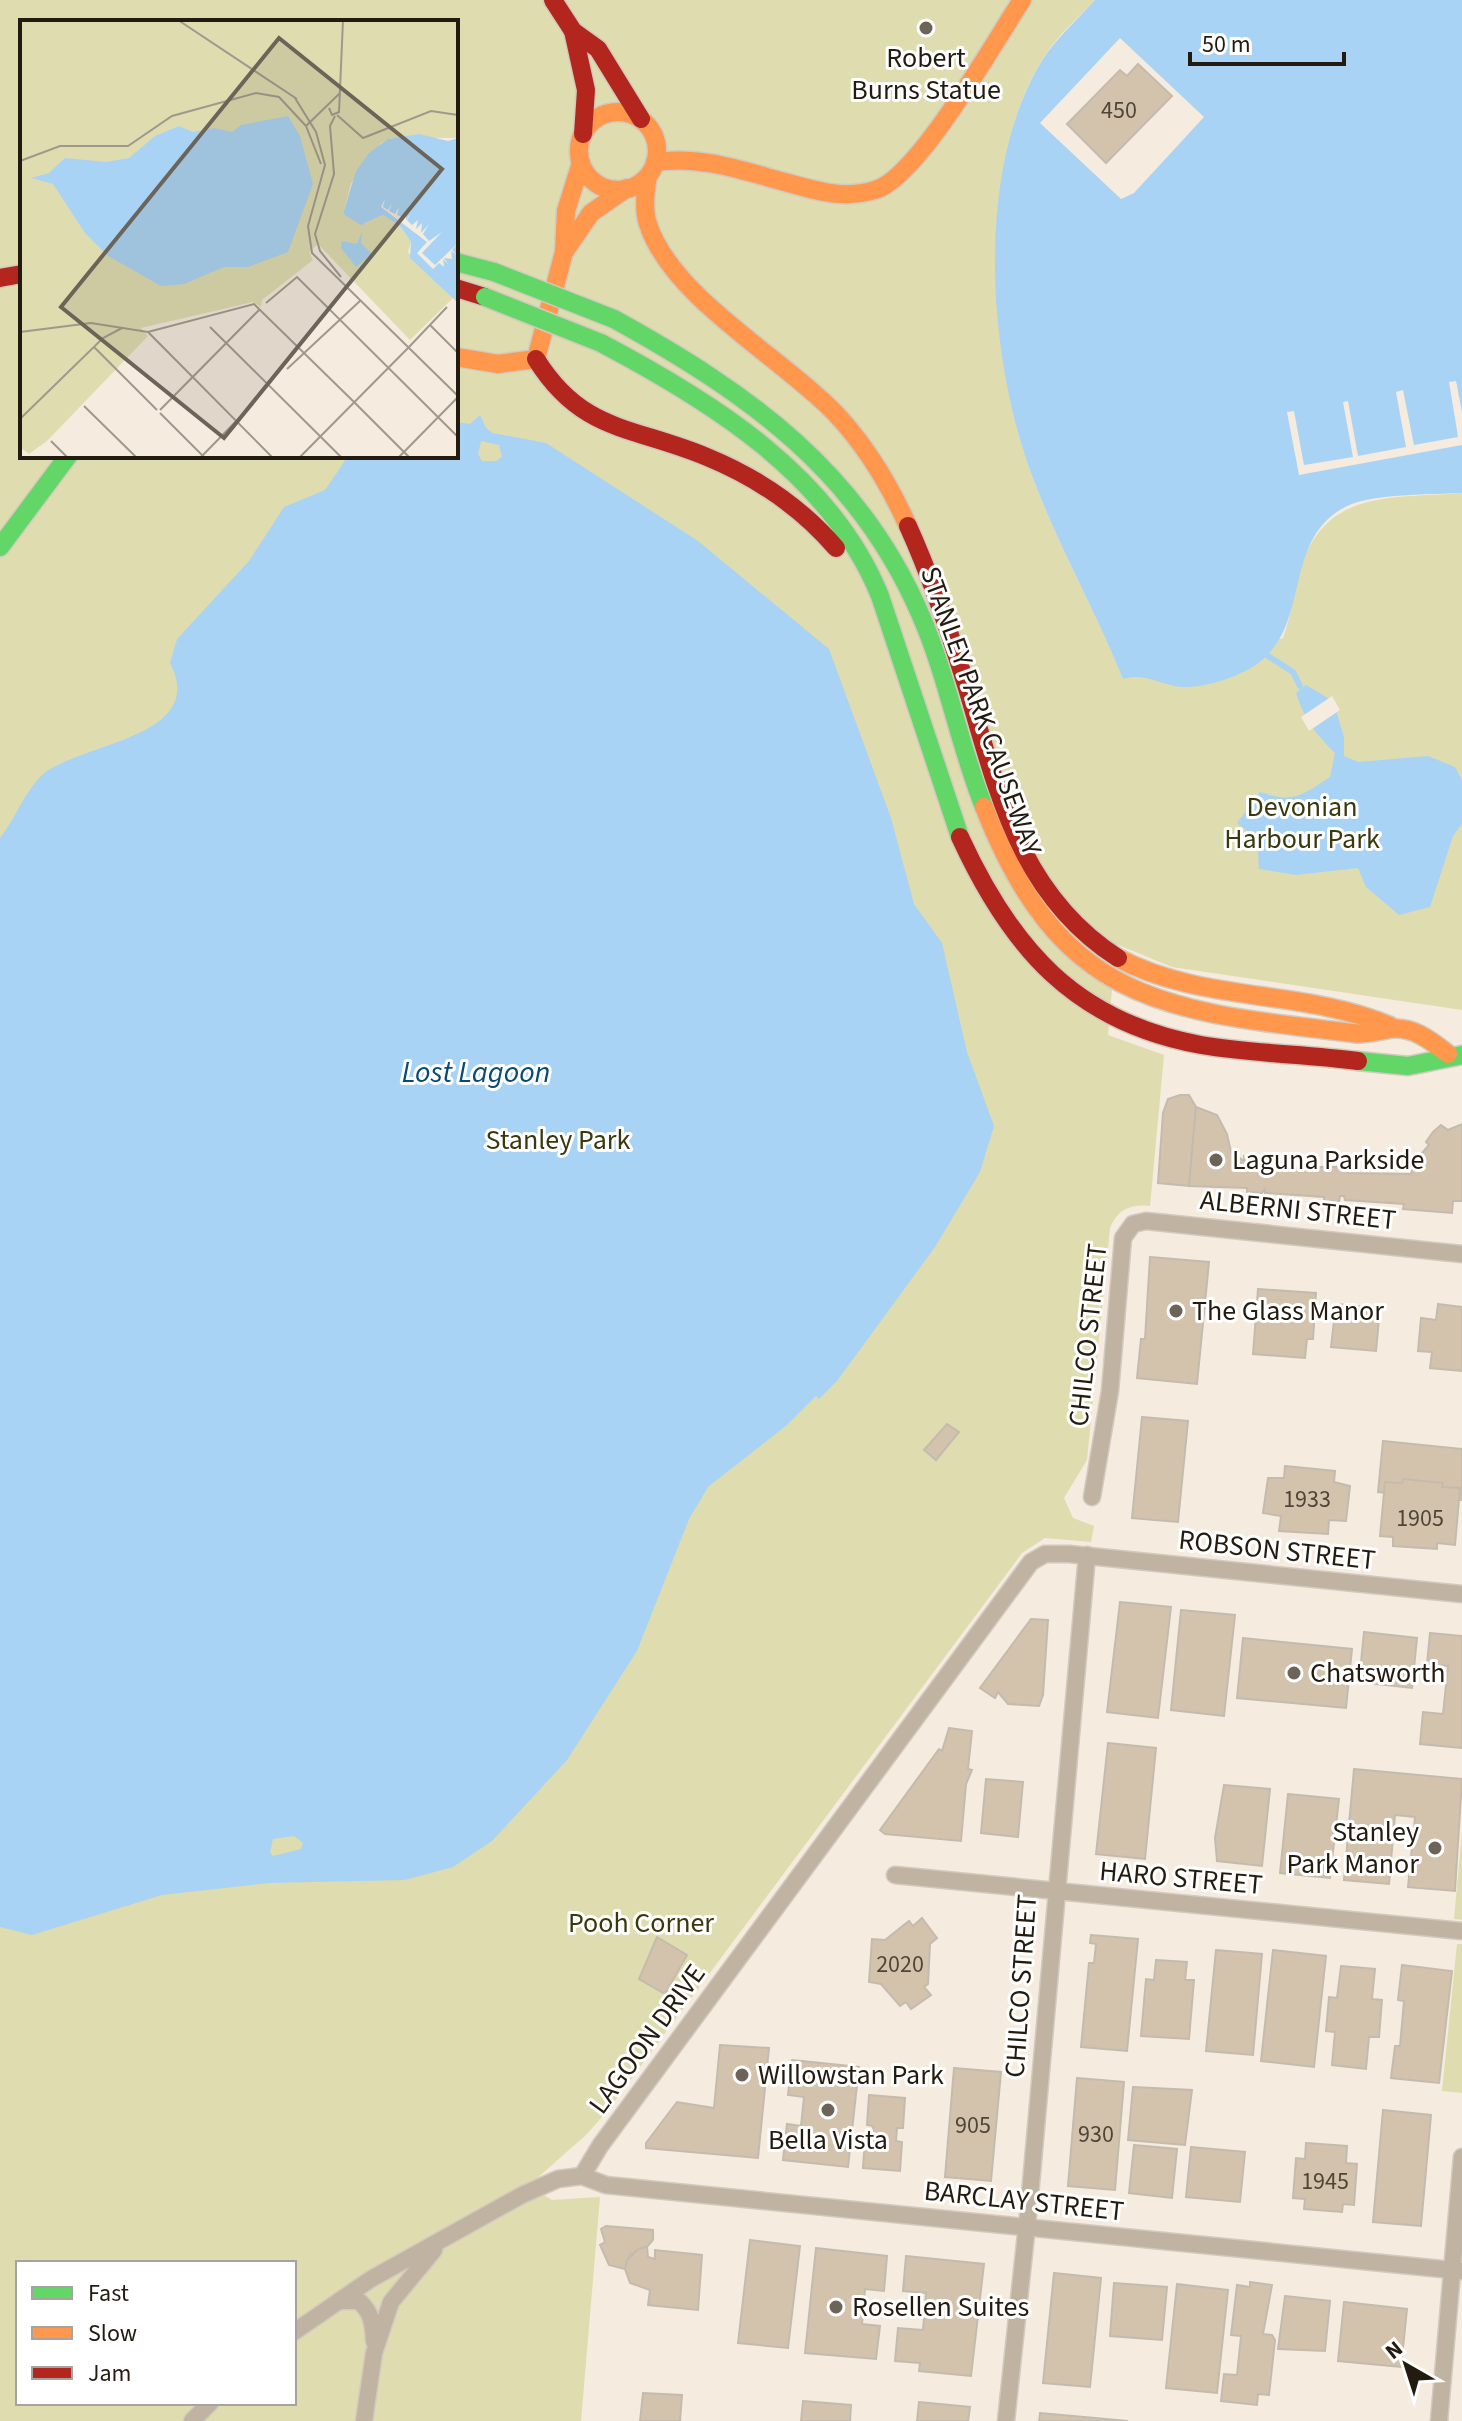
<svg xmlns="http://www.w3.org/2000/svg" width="1462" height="2421" font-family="'Source Sans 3',sans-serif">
	<rect width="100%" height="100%" fill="#f5ebde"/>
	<g fill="#dfdcaf" fill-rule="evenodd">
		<path d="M0,0H1095C1079,17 1059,34 1046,54C974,161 989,357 1031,473C1057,544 1095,609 1123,678L1283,638C1292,614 1294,589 1301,566C1328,488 1394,499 1462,493V1010L1172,967L1116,944L1108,1035L1164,1055L1150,1206C1131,1204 1118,1209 1110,1228L1087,1460L1064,1498L1073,1518L1094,1526L1091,1542L1045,1538L1022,1553L608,2110L586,2135L528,2186L552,2200L600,2197L581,2421H0ZM22,22H456V456H22ZM18,2263H294V2403H18Z"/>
		<path d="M1462,1832V1920L1454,1919Z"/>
		<path d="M1457,1944H1462V2093L1442,2091Z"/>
	</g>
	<g fill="#a8d3f5" fill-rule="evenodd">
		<path d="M1095,0H1462V493C1430,495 1375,493 1347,506C1275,542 1319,639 1241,673C1225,681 1200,688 1182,687C1160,685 1145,672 1123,679C1095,609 1057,544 1031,473C989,358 975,180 1037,69C1051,43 1075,22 1095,0Z"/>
		<path d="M480,415L486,428L493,433L546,443L698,541L829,649L891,818L914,904L942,943L967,1052L994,1126L980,1172L935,1247L837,1381L819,1399L816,1396L787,1425L708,1487L689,1519L637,1651L567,1760L492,1841L453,1867L405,1880L269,1883L162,1895L32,1935L0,1927V838C15,819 24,793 41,776C75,743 210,739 170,663L177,639L249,561L284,507L325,490L348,456H456V422L470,424ZM481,441L499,445L502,457L496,461H482L478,454ZM294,1836L303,1843L301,1849L273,1856L270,1852L273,1839Z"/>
		<path d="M1306,685L1333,701L1344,737V756L1358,762L1428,756L1455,767L1462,780V824L1453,836L1430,907L1399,915L1366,887L1358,868L1296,875L1259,869L1257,839L1237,823L1260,792C1294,804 1302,795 1330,777L1335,753C1316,735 1304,718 1296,693Z"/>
	</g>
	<g fill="#f5ebde">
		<path d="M1120,38L1204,117L1134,193L1121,199L1040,123Z"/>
		<path d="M1456,381L1462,412V445L1299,475L1287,412L1294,411L1304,465L1353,457L1343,402L1348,401L1358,456L1406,447L1396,392L1403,390L1414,445L1458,437L1449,382Z"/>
		<path d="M1332,696L1340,710L1309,731L1301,717Z"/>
	</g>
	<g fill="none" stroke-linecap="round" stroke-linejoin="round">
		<path stroke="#a8d3f5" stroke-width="6" d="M1268,656L1293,672L1300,686"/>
	</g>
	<g fill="#d3c3ac" stroke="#c4bbaf" stroke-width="2">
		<path d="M1138,64L1172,96L1106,163L1067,124L1120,70L1127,76Z"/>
		<path d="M1180,1095H1189L1196,1107L1189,1186L1158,1183L1163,1113L1168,1099Z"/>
		<path d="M1196,1107L1217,1115L1227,1134L1231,1152L1244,1161V1156L1271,1158V1162L1284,1163V1167H1348V1173L1411,1174L1412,1169H1417L1419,1165L1415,1161L1429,1145L1426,1142L1433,1132L1441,1125L1448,1130L1462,1124V1201H1453L1452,1213L1403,1209L1404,1204L1345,1200L1344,1196H1340L1339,1202L1324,1201V1197L1265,1193V1189L1262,1193L1247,1192V1188L1189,1186Z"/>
		<path d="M1150,1257L1209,1262L1197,1384L1137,1378L1141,1339H1145Z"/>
		<path d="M1258,1289L1316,1293L1313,1339H1307L1305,1358L1253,1354Z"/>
		<path d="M1336,1304L1380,1308L1376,1351L1331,1347Z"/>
		<path d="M1438,1304L1462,1307V1371L1430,1368L1432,1352L1418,1351L1421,1318L1436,1320Z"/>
		<path d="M1142,1417L1188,1421L1178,1522L1132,1518Z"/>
		<path d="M947,1424L959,1432L936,1460L924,1450Z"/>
		<path d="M1383,1441L1462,1449V1500L1378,1492Z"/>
		<path d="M1285,1466L1335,1471L1334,1482L1350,1486L1346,1521L1329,1520L1328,1534L1279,1531L1281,1516L1263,1513L1268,1478H1284Z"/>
		<path d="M1403,1479L1443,1483L1442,1487L1460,1488L1455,1545L1437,1543V1549L1393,1546V1537L1380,1536L1385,1482L1402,1483Z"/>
		<path d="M1120,1602L1171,1607L1158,1718L1107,1712Z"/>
		<path d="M1181,1610L1235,1615L1224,1716L1171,1710Z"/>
		<path d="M1031,1619L1048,1620L1043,1695L1039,1706L1008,1704L998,1692L995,1698L980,1688Z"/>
		<path d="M1364,1632L1417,1638L1412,1688L1359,1682Z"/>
		<path d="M1430,1633L1462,1636V1748L1420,1744L1423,1712L1443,1714L1448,1666L1427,1664Z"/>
		<path d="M1243,1638L1352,1649L1346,1708L1237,1698Z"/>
		<path d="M949,1728L972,1731L968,1769L972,1770L966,1784L961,1841L885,1834L880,1830L939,1749L942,1751Z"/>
		<path d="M1108,1743L1156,1748L1145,1859L1096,1854Z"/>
		<path d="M1354,1769L1462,1779L1455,1891L1408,1887L1415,1817L1395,1815L1389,1884L1344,1880Z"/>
		<path d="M986,1779L1023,1782L1018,1837L981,1833Z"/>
		<path d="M1224,1785L1270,1789L1262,1866L1217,1861L1215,1838Z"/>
		<path d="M1288,1794L1339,1799L1330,1878L1280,1873Z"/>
		<path d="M922,1918L937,1938L930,1944L928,1984L924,1987L931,1995L911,2009L906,2002L900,2006L881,1984L869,1982L872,1939L885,1940L909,1921L913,1926Z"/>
		<path d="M1091,1935L1138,1939L1127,2051L1081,2047L1089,1963H1094L1096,1944L1090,1943Z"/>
		<path d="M657,1937L687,1955L665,1994L639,1979Z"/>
		<path d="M1216,1950L1262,1954L1253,2055L1206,2051Z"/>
		<path d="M1273,1950L1326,1956L1314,2067L1261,2061Z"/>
		<path d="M1156,1960L1187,1962L1185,1980H1194L1189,2039L1141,2036L1146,1979L1154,1980Z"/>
		<path d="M1402,1965L1452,1971L1439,2083L1391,2078L1395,2046H1400L1404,2001L1398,2000Z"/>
		<path d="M1341,1966L1375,1969L1372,1999L1382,2000L1379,2037H1369L1366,2069L1332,2065L1335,2032L1326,2031L1329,1997L1337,1998Z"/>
		<path d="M720,2045L769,2048L758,2158L646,2148V2143L677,2102L714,2108Z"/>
		<path d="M792,2060L859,2067L848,2167L783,2160L787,2124L801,2126L804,2097L788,2095Z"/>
		<path d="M954,2068L1001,2072L991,2181L945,2177Z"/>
		<path d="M1077,2078L1124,2082L1115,2190L1068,2186Z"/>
		<path d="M1133,2087L1192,2090L1185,2145L1128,2140Z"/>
		<path d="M869,2095L905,2098L903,2128H897L896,2141L902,2142L900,2171L863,2168L865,2139L871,2140L873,2126L867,2125Z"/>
		<path d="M1383,2110L1431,2115L1421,2226L1373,2222Z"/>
		<path d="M1306,2143L1347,2146L1346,2163L1357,2164L1354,2205L1343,2204L1342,2212L1304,2209L1305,2199L1293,2198L1296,2158L1305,2159Z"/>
		<path d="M1134,2145L1177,2149L1172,2198L1129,2193Z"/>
		<path d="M1191,2147L1245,2152L1240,2202L1186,2197Z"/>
		<path d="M606,2226L653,2230V2240L647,2247L630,2254L625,2269L609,2265L600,2245L605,2242L601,2229Z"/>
		<path d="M750,2240L800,2246L788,2348L738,2343Z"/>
		<path d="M647,2247L648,2257L655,2259V2250L702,2255L698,2310L648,2305L650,2290L630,2283L625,2269L627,2260L638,2249Z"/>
		<path d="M816,2248L887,2256L884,2291L865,2289L862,2324L880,2326L876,2359L805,2353Z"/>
		<path d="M906,2256L984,2264L971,2376L919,2371L920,2363L895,2361L898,2328L923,2330L926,2293L903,2291Z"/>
		<path d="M1054,2273L1101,2278L1090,2387L1043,2383Z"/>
		<path d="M1250,2282L1272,2285L1263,2334L1272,2335L1275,2340L1269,2395L1258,2394L1257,2405L1221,2401L1224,2374L1237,2375L1241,2336L1231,2335L1237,2285L1250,2287Z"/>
		<path d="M1114,2283L1167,2287L1162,2340L1110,2336Z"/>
		<path d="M1177,2284L1228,2290L1217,2393L1166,2388Z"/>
		<path d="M1285,2296L1330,2301L1325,2351L1278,2349Z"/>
		<path d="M1344,2302L1407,2309L1401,2367L1338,2361Z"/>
		<path d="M643,2393L682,2395L680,2421H640Z"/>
		<path d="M803,2401L851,2405L850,2421H801Z"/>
		<path d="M919,2402L970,2407L968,2421H917Z"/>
		<path d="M1040,2413L1128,2421H1039Z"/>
	</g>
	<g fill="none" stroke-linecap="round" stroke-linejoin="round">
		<g stroke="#d2c9bf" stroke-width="19">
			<g id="street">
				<path d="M1092,1497L1110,1391L1123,1238L1133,1224L1146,1221L1462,1254"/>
				<path d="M895,1875L1462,1931"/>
				<path d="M582,2176L600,2146L1031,1562L1045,1554H1069L1462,1594"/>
				<path d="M339,2301H359C372,2313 373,2324 374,2341"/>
				<path d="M294,2332L371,2279L522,2195L558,2179L582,2176L606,2185L1462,2271"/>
				<path d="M192,2421L210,2403"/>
				<path d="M364,2421L374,2353L391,2302L434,2250"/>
				<path d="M1006,2421L1029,2206L1087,1555"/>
				<path d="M1439,2421L1462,2157"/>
			</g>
		</g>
		<g stroke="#d2c9bf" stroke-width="21">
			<g id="fast">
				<path d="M456,262L494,272"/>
				<path d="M614,319C748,393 859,471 921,616C948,678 959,745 984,807"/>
				<path d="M601,343C711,401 831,475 880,596L960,837"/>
				<path d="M0,547L68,456"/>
				<path d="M1358,1061L1408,1066L1462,1055"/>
			</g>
		</g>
		<g stroke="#d2c9bf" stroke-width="21">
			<g id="slow">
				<circle cx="618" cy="151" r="39"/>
				<path d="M655,162C702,155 746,172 792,184C821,192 845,199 875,190C917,179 995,41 1022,0"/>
				<path d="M648,176C645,192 643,209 648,224C672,298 783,358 836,414C866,446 890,486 908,526"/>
				<path d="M565,251L591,213L627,188"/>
				<path d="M456,357L498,364L536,359L564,252L566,211L581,163"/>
				<path d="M984,807C1061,1004 1164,1011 1353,1033C1366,1035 1376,1031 1389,1029C1413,1026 1430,1040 1448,1054"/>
				<path d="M1118,958C1202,1003 1303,989 1390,1026"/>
			</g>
		</g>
		<g stroke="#d2c9bf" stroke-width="21">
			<g id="jam">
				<path d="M553,0L573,31L598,49L641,119"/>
				<path d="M573,31L586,90L583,134"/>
				<path d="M0,278L22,274"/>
				<path d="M456,288L485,297"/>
				<path d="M536,359C582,433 633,426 707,457C758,478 800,506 836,548"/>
				<path d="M908,526C932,579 950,633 967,688C998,793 1020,895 1118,958"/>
				<path d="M960,837C1011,948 1075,1022 1201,1045C1253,1054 1306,1054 1358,1061"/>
			</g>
		</g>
		<use href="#street" stroke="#c0b3a1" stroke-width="16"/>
		<use href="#fast" stroke="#63d668" stroke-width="18"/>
		<use href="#slow" stroke="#ff974d" stroke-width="18"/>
		<use href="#jam" stroke="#b3261e" stroke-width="18"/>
		<g stroke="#d2c9bf" stroke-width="21" stroke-linecap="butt">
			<g id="fast-bridge">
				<path d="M494,272L614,319"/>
				<path d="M485,297L601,343"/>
			</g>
		</g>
		<use href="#fast-bridge" stroke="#63d668" stroke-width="18"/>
	</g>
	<g fill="#6c6458" stroke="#fff" stroke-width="3">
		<circle cx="926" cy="28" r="8"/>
		<circle cx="1216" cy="1160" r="8"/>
		<circle cx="1176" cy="1311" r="8"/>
		<circle cx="1294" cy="1673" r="8"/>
		<circle cx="1435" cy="1848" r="8"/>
		<circle cx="742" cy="2075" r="8"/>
		<circle cx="828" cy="2110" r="8"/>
		<circle cx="836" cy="2307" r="8"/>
	</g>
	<g text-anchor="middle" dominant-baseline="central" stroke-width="6" stroke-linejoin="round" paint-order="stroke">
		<g font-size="24" fill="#4f4537">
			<text x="1119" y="110">450</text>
			<text x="1307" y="1499">1933</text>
			<text x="1420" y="1518">1905</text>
			<text x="900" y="1964">2020</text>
			<text x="973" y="2125">905</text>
			<text x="1096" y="2134">930</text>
			<text x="1325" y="2181">1945</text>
		</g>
		<g font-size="28" fill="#231b10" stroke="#fff" text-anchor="start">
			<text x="926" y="58" text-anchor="middle">Robert<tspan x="926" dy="32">Burns Statue</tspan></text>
			<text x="1232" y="1160">Laguna Parkside</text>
			<text x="1192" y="1311">The Glass Manor</text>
			<text x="1310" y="1673">Chatsworth</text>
			<text x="1419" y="1832" text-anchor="end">Stanley<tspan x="1419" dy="32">Park Manor</tspan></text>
			<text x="758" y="2075">Willowstan Park</text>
			<text x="828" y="2140" text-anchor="middle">Bella Vista</text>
			<text x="852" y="2307">Rosellen Suites</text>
		</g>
		<g font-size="28" fill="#231b10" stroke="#fff">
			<text transform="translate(981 711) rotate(70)">STANLEY PARK CAUSEWAY</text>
			<text transform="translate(1298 1210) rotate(6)">ALBERNI STREET</text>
			<text transform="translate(1088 1335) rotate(-84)">CHILCO STREET</text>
			<text transform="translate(1277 1550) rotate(6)">ROBSON STREET</text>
			<text transform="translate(1181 1878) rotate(5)">HARO STREET</text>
			<text transform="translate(1021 1986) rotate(-86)">CHILCO STREET</text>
			<text transform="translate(647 2039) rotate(-54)">LAGOON DRIVE</text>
			<text transform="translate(1024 2201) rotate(6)">BARCLAY STREET</text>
		</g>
		<g font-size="28" fill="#38390d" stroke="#fff">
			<text x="1302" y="807">Devonian<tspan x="1302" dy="32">Harbour Park</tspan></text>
			<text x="558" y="1140">Stanley Park</text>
			<text x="641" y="1923">Pooh Corner</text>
		</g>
		<g font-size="30" font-style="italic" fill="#064a75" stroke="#fff">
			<text x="476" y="1072">Lost Lagoon</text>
		</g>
	</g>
	<g transform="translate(20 20)">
		<rect width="438" height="438" fill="#f5ebde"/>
		<path d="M0,0H438V118H371L361,123L331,163L323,194L344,204L363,195L381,207L391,222L388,232L433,278L390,320L298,224L289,232L293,240L242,280L241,287L233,282L121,308L128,316L27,421L9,434L0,427Z" fill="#dfdcaf"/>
		<path d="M268,96L280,116L293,164L268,232L228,247H204L164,264L141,266L88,236L65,213L33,164L11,158L29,153L45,138L86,142L109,138L135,116L159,106L173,112L194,108L212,112L221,105ZM399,114L428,121L438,118V283L390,238L391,222L381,207L363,195L341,205L323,194L336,151L349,133L368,119ZM342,211L341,223L352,234L336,247L321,228L322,221L337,224Z" fill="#a8d3f5"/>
		<path d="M365,179L363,187L368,190L372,183L369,191L375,194L379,187L377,195L382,197L386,191V200L391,193L387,200L392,205L398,200L396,209L402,203L401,213L409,204L403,214L409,221L422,212L402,233L415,245L438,223L432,230L437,235L431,231L432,239L424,238L428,244L423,239L424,247L419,243L413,249L397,233L407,222L361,187Z" fill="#f5ebde"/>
		<path fill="none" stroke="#a1988c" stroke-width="2" d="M158,0L277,79M275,78L296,112L305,145L288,206L292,233L438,376M309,88L312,95L319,92L323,0M317,95L343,118L411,91L438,95M315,96L310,106L314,154L295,214L300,231L321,257M286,106L301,144M0,141L40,126H108L152,96L236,73L259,77L286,106L320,73M246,283L277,257L438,417M410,305L438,333M190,307L322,438M0,312L71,303L128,312L234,284L334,382M128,312L253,438M74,327L137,390M389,327L427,287M267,349L341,280M334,382L390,438M64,386L117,438M140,390L240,289M140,393L185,438M0,399L83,318L102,308M31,421L48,438M180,438L233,384M279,438L389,327M378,438L438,377"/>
		<path fill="#6c6458" fill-opacity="0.15" stroke="#6c6458" stroke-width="4" d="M259,18L422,149L204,418L41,287Z"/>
		<rect width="438" height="438" fill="none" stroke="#231b10" stroke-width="4"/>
	</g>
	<rect x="16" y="2261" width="280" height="144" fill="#ffffff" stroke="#a7a49f" stroke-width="2"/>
	<rect x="32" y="2287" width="40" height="12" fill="#63d668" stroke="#a7a49f" stroke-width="2"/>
	<text x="88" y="2301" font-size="24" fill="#231b10">Fast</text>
	<rect x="32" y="2327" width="40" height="12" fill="#ff974d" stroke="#a7a49f" stroke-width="2"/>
	<text x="88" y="2341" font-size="24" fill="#231b10">Slow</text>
	<rect x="32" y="2367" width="40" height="12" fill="#b3261e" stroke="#a7a49f" stroke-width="2"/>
	<text x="88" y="2381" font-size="24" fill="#231b10">Jam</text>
	<g transform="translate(1406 2365) rotate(321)" stroke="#ffffff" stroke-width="6" paint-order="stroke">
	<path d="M0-6L14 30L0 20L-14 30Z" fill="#231b10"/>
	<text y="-12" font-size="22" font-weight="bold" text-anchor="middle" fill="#231b10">N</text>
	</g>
	<path d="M1190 52v12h154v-12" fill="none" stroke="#231b10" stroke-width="4"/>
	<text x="1202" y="52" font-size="24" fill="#231b10" stroke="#ffffff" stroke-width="6" paint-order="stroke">50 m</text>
</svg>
